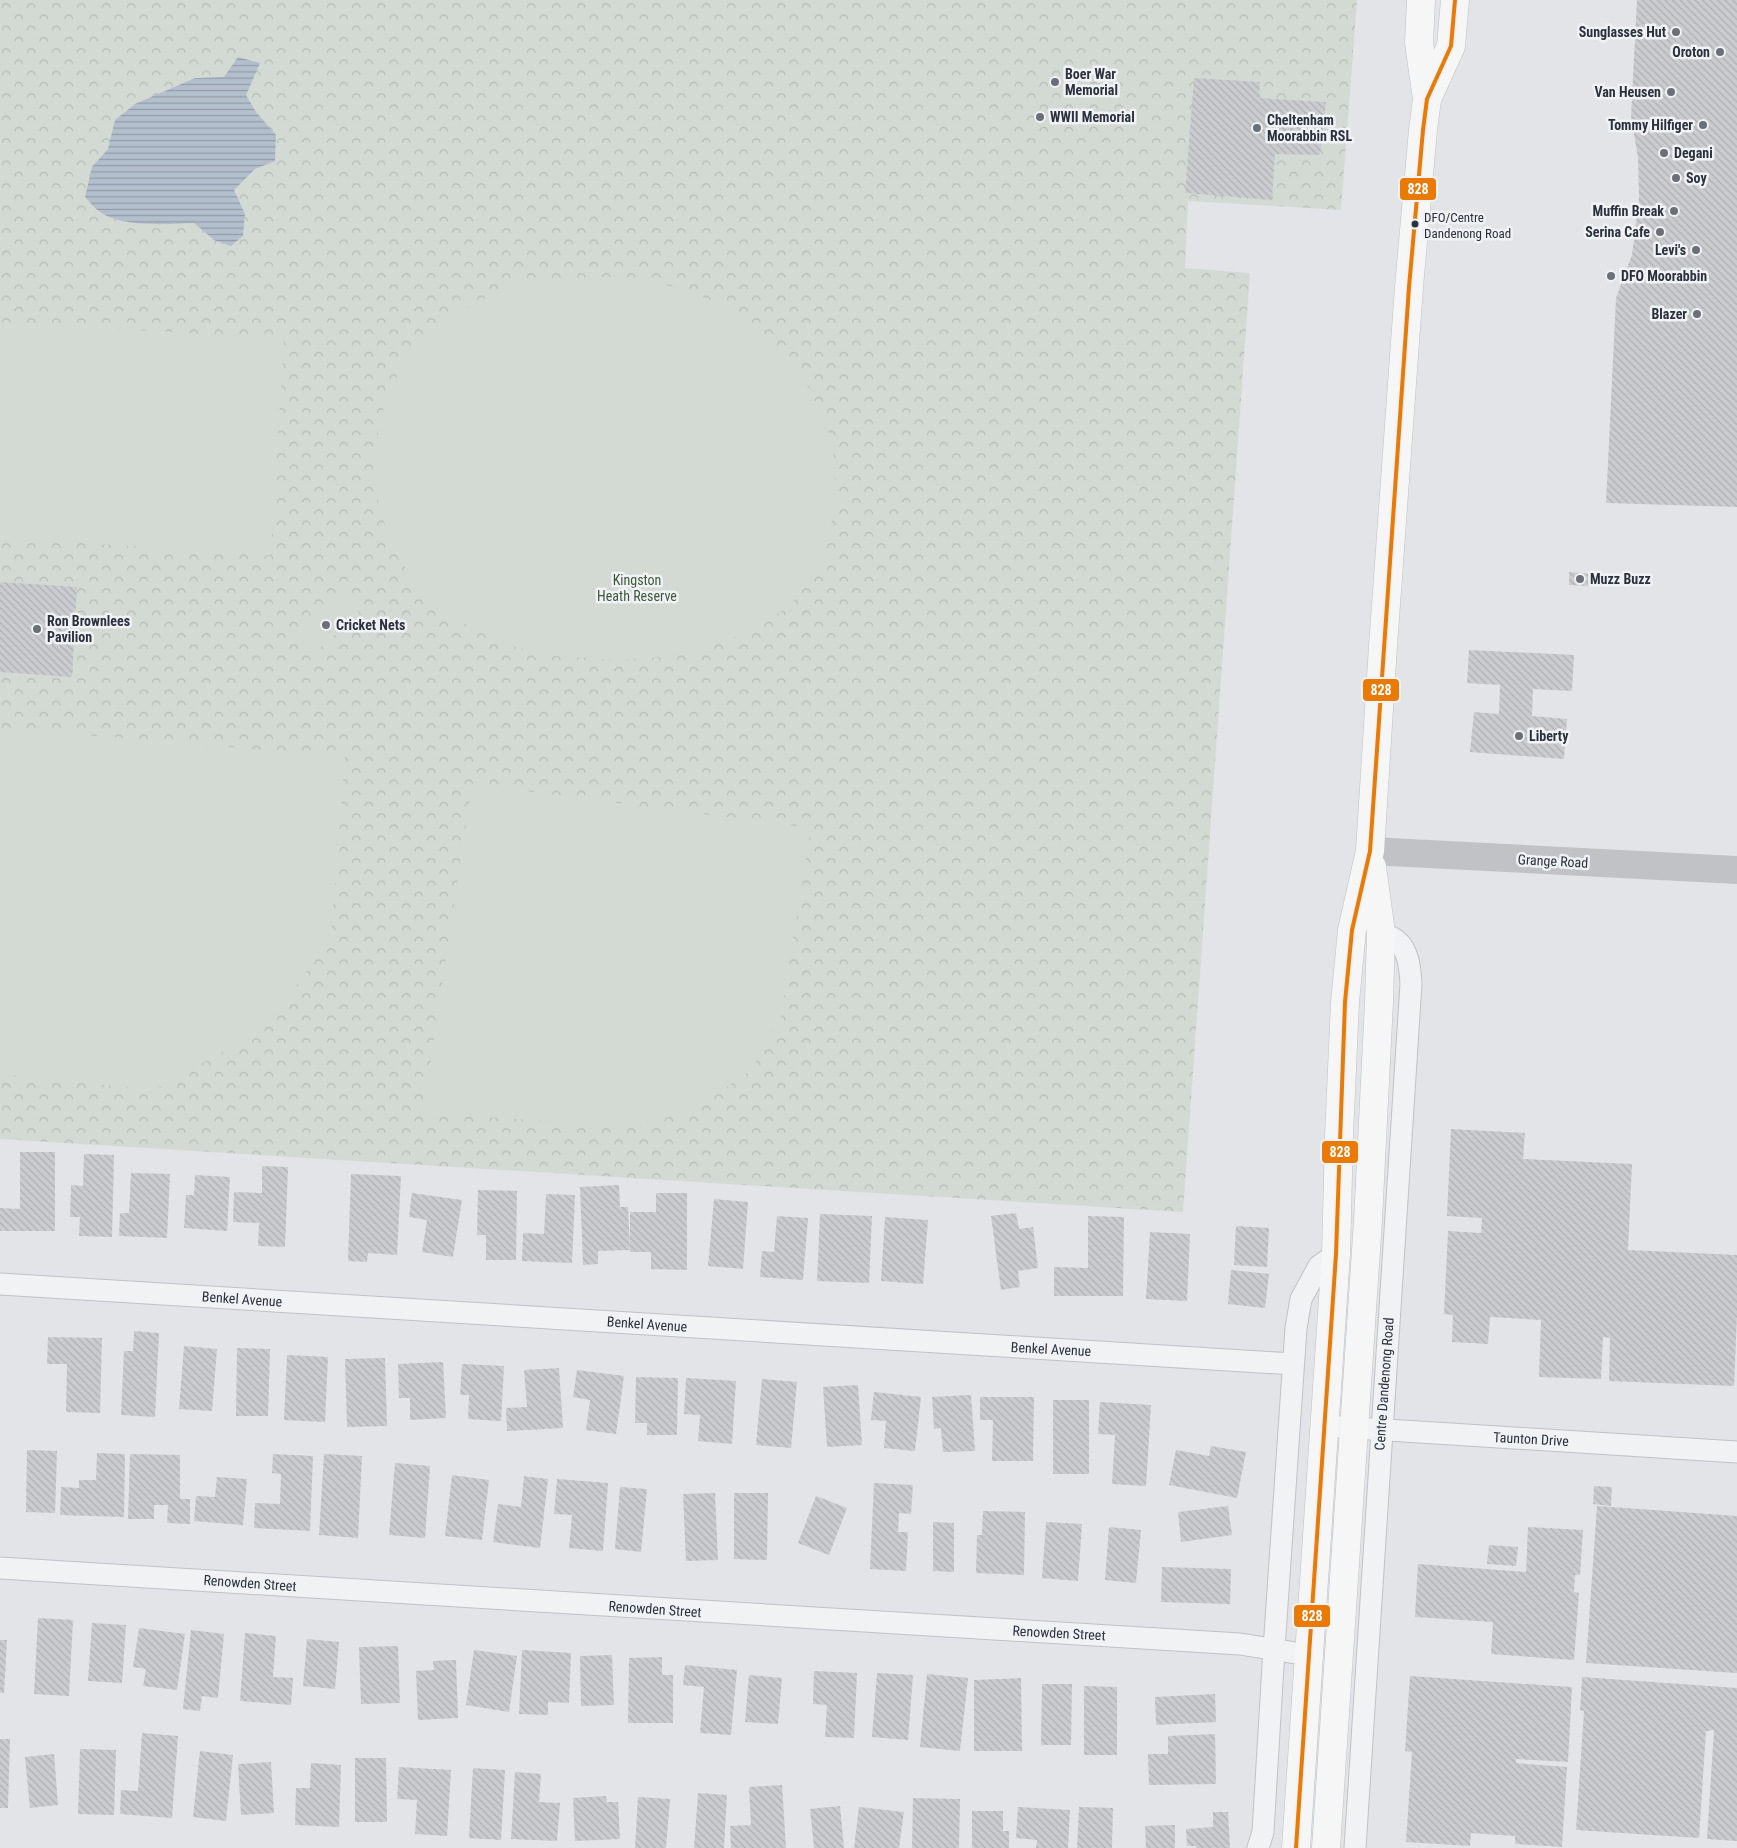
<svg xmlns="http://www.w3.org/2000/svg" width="1737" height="1848" font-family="'Roboto Condensed',sans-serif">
	<defs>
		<pattern id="forest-crowns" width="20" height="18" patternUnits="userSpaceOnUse" patternTransform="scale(1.25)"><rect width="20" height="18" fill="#d3dad3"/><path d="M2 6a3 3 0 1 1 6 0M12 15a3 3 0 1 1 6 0" fill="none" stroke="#b5bcb6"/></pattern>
		<pattern id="water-rules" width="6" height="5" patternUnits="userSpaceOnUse" patternTransform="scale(1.25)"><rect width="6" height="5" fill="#b4bfce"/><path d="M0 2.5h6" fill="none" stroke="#939ca8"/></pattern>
		<pattern id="building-back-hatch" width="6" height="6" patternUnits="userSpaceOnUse" patternTransform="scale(1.25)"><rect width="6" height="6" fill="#cbcccf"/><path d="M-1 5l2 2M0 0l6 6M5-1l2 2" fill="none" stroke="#aeb0b3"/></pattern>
	</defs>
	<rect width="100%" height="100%" fill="#e2e4e7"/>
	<path fill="url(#forest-crowns)" d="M0,0H1357L1341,210L1188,201L1185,268L1250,273L1183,1212L0,1139Z"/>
	<g fill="#d3dad3">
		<path d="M626,277L675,287L728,307L774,346L810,389L833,443L836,501L823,561L790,606L742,635L680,655L619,660L555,656L500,643L456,619L419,590L389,541L377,495L376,442L385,403L405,360L432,327L473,304L517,283L567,278Z"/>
		<path d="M0,322L284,339L271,555L0,538Z"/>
		<path d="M342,593L360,614L310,656L292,636Z"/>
		<path d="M2,728L345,757L331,935L289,997L233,1046L154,1090L0,1074V748Z"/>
		<path d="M472,784L811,828L781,1016L751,1070L690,1113L620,1126L423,1113Z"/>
	</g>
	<path fill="url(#water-rules)" d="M238,57L260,63L246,95L256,112L276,135L275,161L255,169L234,190L245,214L243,236L231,246L214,240L194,223C168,224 120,228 99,211C94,208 90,202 85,197L92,167L108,149L115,120L135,104L195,78L224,77Z"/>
	<g fill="url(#building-back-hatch)">
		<path d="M1637,0H1737V507L1606,503L1616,298L1632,255L1639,199L1638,157L1631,117Z"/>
		<path d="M1194,78L1260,82L1259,98L1326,102L1320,155L1275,154L1272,200L1185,193Z"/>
		<path d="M1569,572L1592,574L1591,586L1569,585Z"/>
		<path d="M0,582L77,587L72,677L0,672Z"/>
		<path d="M1469,650L1574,655L1572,691L1533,689L1532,716L1567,719L1564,759L1470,752L1474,712L1499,714L1500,685L1467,683Z"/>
		<path d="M1451,1129L1525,1133L1523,1159L1632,1164L1628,1250L1737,1255V1316L1734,1386L1609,1381L1610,1338L1603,1337L1601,1379L1539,1377L1541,1320L1490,1317L1488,1344L1452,1342L1453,1315L1444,1314L1448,1231L1481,1233L1482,1218L1447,1216Z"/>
		<path d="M20,1152H55V1231H0V1208L20,1209Z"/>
		<path d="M84,1154L114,1155L112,1237L79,1236L80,1217H70L71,1185L83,1186Z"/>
		<path d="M262,1166L288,1167L285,1247L258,1246L259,1223L233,1222L234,1192L262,1193Z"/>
		<path d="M131,1173L170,1174L167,1238L119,1236L120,1213H129Z"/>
		<path d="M351,1174L401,1176L397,1255L368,1253L367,1262L348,1261Z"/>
		<path d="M195,1175L230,1177L227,1231L184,1228L186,1195H194Z"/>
		<path d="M619,1185L620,1207H628L630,1250L598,1251V1264L583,1265L580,1187Z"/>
		<path d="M478,1190L517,1191L516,1260H486V1235H477Z"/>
		<path d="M412,1193L462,1200L453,1257L422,1252L427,1220L409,1217Z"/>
		<path d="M656,1193H687V1270L651,1269V1252H630V1212H656Z"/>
		<path d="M546,1194L575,1195L572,1263L522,1261L523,1233L544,1234Z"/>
		<path d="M714,1199L748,1202L743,1269L708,1266Z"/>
		<path d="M1016,1213L1019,1229L1033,1227L1038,1268L1018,1271L1020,1287L1001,1290L991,1216Z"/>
		<path d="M820,1214L872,1216L869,1283L817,1281Z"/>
		<path d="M777,1216L808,1218L803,1280L760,1277L762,1251L774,1252Z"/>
		<path d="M1088,1216L1124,1217L1123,1296H1054V1267L1088,1268Z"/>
		<path d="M885,1217L928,1220L923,1284L881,1281Z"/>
		<path d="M1236,1226L1269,1228L1267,1267L1234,1265Z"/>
		<path d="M1150,1232L1190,1234L1187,1301L1146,1299Z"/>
		<path d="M1231,1270L1269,1274L1265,1308L1228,1304Z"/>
		<path d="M134,1331L159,1333L155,1417L121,1415L124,1351H133Z"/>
		<path d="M48,1337L102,1338L100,1413L66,1412L67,1364H47Z"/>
		<path d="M184,1346L217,1349L212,1411L179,1409Z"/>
		<path d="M237,1348L270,1349L268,1416H236Z"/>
		<path d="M287,1355L328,1357L325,1422L284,1420Z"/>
		<path d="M385,1358L387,1426L347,1427L345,1359Z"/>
		<path d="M443,1362L446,1418L410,1420V1398H399L398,1364Z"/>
		<path d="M462,1364L504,1366L501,1421L468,1419L469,1395H460Z"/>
		<path d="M559,1368L563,1428L507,1431L506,1408L527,1407L524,1370Z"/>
		<path d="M577,1370L624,1376L616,1434L586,1430L590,1400L573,1397Z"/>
		<path d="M636,1377L678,1378L677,1435H647V1423H635Z"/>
		<path d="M686,1378L736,1381L732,1444L698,1441L700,1415L684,1414Z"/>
		<path d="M762,1379L797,1382L791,1448L756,1445Z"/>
		<path d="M858,1385L862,1445L827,1447L823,1387Z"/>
		<path d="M874,1392L921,1397L915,1451L884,1448L886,1421L871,1420Z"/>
		<path d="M971,1395L975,1451L943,1452L941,1428L934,1429L932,1397Z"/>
		<path d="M980,1397H1034L1033,1461H992L993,1420H980Z"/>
		<rect x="1053" y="1400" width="36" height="74"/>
		<path d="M1100,1402L1151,1405L1146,1486L1112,1484L1115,1435L1098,1434Z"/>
		<path d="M1211,1446L1246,1452L1237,1498L1169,1485L1176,1450L1209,1456Z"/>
		<path d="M27,1450L57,1451L55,1513L26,1512Z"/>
		<path d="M97,1453L125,1454L124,1517L60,1515L61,1487L79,1488V1480H96Z"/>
		<path d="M130,1454L180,1455V1499H190V1524L167,1523L168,1505H154V1519H128Z"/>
		<path d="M273,1454L313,1456L310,1531L254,1528L255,1503L280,1504L281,1474L272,1473Z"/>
		<path d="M324,1454L362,1456L358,1538L319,1535Z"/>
		<path d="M395,1463L430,1466L425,1538L389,1535Z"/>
		<path d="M452,1475L489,1480L482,1540L445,1536Z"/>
		<path d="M524,1476L548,1479L540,1548L493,1542L498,1504L521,1507Z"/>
		<path d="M217,1477L247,1479L243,1525L194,1521L196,1496L215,1497Z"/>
		<path d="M557,1479L608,1483L603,1551L569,1548L572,1515L554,1514Z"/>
		<path d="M874,1483L913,1485L911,1514L899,1513L898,1532H908L906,1571L870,1569Z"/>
		<path d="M1594,1486L1612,1487L1611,1506L1593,1504Z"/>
		<path d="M620,1487L647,1489L641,1552L615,1549Z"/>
		<path d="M715,1493L718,1560L686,1561L683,1494Z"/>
		<path d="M734,1493H768L767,1560L734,1559Z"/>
		<path d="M816,1496L847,1508L829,1555L798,1543Z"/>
		<path d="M1228,1506L1232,1535L1181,1542L1178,1512Z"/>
		<path d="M1597,1506L1737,1516V1673L1586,1663Z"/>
		<path d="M983,1511L1025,1512L1024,1575L976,1573L977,1535H982Z"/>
		<path d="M933,1522L954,1523V1572L933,1571Z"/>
		<path d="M1046,1522L1082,1524L1078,1581L1042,1578Z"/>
		<path d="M1109,1527L1141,1530L1136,1583L1105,1580Z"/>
		<path d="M1528,1527L1583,1530L1580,1575H1575L1574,1592L1579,1593L1574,1660L1491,1654L1493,1622L1415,1617L1418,1564L1526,1572Z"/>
		<path d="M1489,1545L1518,1547L1516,1566L1487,1564Z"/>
		<path d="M1162,1567L1231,1569L1230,1604L1161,1602Z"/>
		<path d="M38,1618L73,1620L69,1696L34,1694Z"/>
		<path d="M92,1623L126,1625L122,1683L88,1681Z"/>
		<path d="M139,1628L185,1634L177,1690L143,1686L146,1669L133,1667Z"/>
		<path d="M191,1630L224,1634L218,1698L202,1696L200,1711L183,1709Z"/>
		<path d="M245,1633L276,1636L273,1677L293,1678L291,1705L240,1701Z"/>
		<path d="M307,1639L339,1642L335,1689L303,1686Z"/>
		<path d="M0,1640H7L4,1693H0Z"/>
		<path d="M398,1646L400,1703L361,1704L359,1647Z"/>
		<path d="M474,1650L517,1656L509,1712L466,1705Z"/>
		<path d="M522,1650L571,1653L569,1703L548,1702V1715L519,1714Z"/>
		<path d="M612,1655L614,1705L581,1706L580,1656Z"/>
		<path d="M662,1657V1675H673V1723H628L629,1658Z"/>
		<path d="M456,1660L458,1718L418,1720L416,1671L434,1670L433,1661Z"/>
		<path d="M685,1665L737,1670L731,1735L700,1733L704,1687L683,1685Z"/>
		<path d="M814,1671L857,1673L854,1738L825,1737L827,1705L813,1704Z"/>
		<path d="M877,1673L913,1675L908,1740L872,1737Z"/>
		<path d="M927,1674L968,1678L960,1751L920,1747Z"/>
		<path d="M749,1675L782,1678L778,1724L745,1722Z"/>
		<path d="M1410,1676L1572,1687L1568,1762L1516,1759V1763L1567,1767L1562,1847L1515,1844V1836L1471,1833L1470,1846L1406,1842L1412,1752L1405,1751Z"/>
		<path d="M1582,1677L1737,1688V1841L1707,1839L1714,1730H1710V1731H1706L1699,1838L1576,1830L1584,1711L1580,1710Z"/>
		<path d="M1021,1678L1022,1751H974V1680Z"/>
		<path d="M1042,1684H1072L1071,1745H1041Z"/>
		<path d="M1084,1686L1117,1687V1755H1084Z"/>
		<path d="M1215,1694L1216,1722L1156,1725L1155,1697Z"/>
		<path d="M142,1733L178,1736L172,1818L120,1814L121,1790L138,1791Z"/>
		<path d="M1215,1734L1216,1784L1149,1785L1148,1754H1168V1736Z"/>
		<path d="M0,1739H10L8,1808H0Z"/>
		<path d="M80,1749L116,1750L114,1815L78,1814Z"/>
		<path d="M200,1751L233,1755L226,1821L193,1817Z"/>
		<path d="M54,1754L58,1805L30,1808L25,1757Z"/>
		<path d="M355,1758H386L387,1822H355Z"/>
		<path d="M271,1762L274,1813L241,1815L238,1764Z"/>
		<path d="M311,1763L341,1765L339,1827L295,1825L296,1788H310Z"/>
		<path d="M399,1767L451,1770L447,1836L415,1834L417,1800L397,1799Z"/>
		<path d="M473,1768L505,1770L501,1840L469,1838Z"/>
		<path d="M515,1772L541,1774L539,1802L560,1803L557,1841L511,1839Z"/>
		<path d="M782,1785L786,1848H731L730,1826L751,1825L749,1787Z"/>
		<path d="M698,1793L727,1795L724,1848H694Z"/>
		<path d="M606,1796L607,1802H618L620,1839L575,1841L573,1798Z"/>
		<path d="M638,1797L670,1799L666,1848H635Z"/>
		<path d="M913,1798L960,1799L959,1848H912Z"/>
		<path d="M840,1806L844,1848H814L810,1809Z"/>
		<path d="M859,1807L904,1812L899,1848H854Z"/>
		<path d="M1018,1807L1070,1810L1068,1848H1036L1037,1840L1016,1838Z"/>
		<path d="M1079,1807L1113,1808L1112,1848H1077Z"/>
		<path d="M972,1811H1003V1831H1009V1848H972Z"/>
		<path d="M1213,1812H1228L1230,1848H1196V1846H1187L1186,1829L1213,1827Z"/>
		<path d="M1175,1825V1848H1146L1145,1826Z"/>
	</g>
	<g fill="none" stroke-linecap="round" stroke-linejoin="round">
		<g stroke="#c0c2c5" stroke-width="23">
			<g id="minor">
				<path d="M0,1284L1293,1364"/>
				<path d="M1324,1426L1737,1452"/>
				<path d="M0,1568L1240,1644L1308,1655"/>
				<path d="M1258,1848L1263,1832L1274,1649L1296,1328L1301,1299L1319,1266L1336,1254"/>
				<path d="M1355,1848L1411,984C1410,969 1409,950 1396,940C1392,937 1386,935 1381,933"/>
			</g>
		</g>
		<g stroke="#bfc1c4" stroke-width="29">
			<g id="primary">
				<path d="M1421,0L1419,43L1427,99"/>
				<path d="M1296,1848L1336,1254L1339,1136L1345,1002L1352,930L1370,851L1383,646L1409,287L1423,130L1427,99L1451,46L1455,0"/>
				<path d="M1326,1848L1368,1220L1379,1002L1381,933L1372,867"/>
			</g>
		</g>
		<use href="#minor" stroke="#f1f2f4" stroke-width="21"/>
		<path stroke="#c0c2c5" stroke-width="28" d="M1370,851L1737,870"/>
		<use href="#primary" stroke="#f6f6f6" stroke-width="28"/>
		<g stroke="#f0f2f5" stroke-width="8">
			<path id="bus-1" d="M1296,1848L1336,1254L1345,1002L1352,930L1370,851L1409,287L1423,130L1427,99L1451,46L1455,0"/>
		</g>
		<use href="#bus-1" stroke="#ea7a06" stroke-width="4"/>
	</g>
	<g fill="#6b7078" stroke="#f0f2f5" stroke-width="2">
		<circle cx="1676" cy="32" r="5"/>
		<circle cx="1720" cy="52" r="5"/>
		<circle cx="1055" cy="82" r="5"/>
		<circle cx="1671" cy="92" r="5"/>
		<circle cx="1040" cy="117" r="5"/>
		<circle cx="1703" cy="125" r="5"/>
		<circle cx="1257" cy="128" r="5"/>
		<circle cx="1664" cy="153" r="5"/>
		<circle cx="1676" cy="178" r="5"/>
		<circle cx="1674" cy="211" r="5"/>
		<circle cx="1660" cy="232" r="5"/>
		<circle cx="1696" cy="250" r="5"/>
		<circle cx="1611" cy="276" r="5"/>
		<circle cx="1697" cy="314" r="5"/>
		<circle cx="1580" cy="579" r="5"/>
		<circle cx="326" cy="625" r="5"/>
		<circle cx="37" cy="629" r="5"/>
		<circle cx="1519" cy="736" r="5"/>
	</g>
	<circle fill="#2b313d" stroke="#f0f2f5" stroke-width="2" cx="1415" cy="224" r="4.5"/>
	<g text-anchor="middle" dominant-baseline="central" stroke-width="5" stroke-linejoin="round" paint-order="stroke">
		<g font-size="13" fill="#2b313d" stroke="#f0f2f5" text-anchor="start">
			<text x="1424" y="217">DFO/Centre<tspan x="1424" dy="16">Dandenong Road</tspan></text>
		</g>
		<g font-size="14" font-weight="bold" fill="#2b313d" stroke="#f0f2f5" text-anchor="start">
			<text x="1666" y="32" text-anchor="end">Sunglasses Hut</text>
			<text x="1710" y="52" text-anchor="end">Oroton</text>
			<text x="1065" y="74">Boer War<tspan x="1065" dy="16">Memorial</tspan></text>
			<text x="1661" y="92" text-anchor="end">Van Heusen</text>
			<text x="1050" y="117">WWII Memorial</text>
			<text x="1267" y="120">Cheltenham<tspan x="1267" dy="16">Moorabbin RSL</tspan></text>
			<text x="1693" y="125" text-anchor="end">Tommy Hilfiger</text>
			<text x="1674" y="153">Degani</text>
			<text x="1686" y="178">Soy</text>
			<text x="1664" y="211" text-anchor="end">Muffin Break</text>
			<text x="1650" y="232" text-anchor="end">Serina Cafe</text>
			<text x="1686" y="250" text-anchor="end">Levi's</text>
			<text x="1621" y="276">DFO Moorabbin</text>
			<text x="1687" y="314" text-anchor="end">Blazer</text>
			<text x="1590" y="579">Muzz Buzz</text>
			<text x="47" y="621">Ron Brownlees<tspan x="47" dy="16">Pavilion</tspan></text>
			<text x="336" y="625">Cricket Nets</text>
			<text x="1529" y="736">Liberty</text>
		</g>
		<g font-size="14" fill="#3e573a" stroke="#f0f2f5">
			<text x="637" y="580">Kingston<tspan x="637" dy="16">Heath Reserve</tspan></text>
		</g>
		<g font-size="14" fill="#2b313d" stroke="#f0f2f5">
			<text transform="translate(1553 861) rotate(3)">Grange Road</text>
			<text transform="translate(242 1299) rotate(4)">Benkel Avenue</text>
			<text transform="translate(647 1324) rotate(4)">Benkel Avenue</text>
			<text transform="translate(1051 1349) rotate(3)">Benkel Avenue</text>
			<text transform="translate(1384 1384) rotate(-86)">Centre Dandenong Road</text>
			<text transform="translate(1531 1439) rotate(3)">Taunton Drive</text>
			<text transform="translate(250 1583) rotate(4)">Renowden Street</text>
			<text transform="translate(655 1609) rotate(4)">Renowden Street</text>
			<text transform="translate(1059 1633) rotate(3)">Renowden Street</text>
		</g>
	</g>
	<g stroke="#f0f2f5" stroke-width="2">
		<rect x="1399" y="177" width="38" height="24" rx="5" fill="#ea7a06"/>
		<rect x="1362" y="678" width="38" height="24" rx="5" fill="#ea7a06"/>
		<rect x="1321" y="1140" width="38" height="24" rx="5" fill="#ea7a06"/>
		<rect x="1293" y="1604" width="38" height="24" rx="5" fill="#ea7a06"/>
	</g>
	<g font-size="14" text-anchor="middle" font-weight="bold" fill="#fff">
		<text x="1418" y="194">828</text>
		<text x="1381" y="695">828</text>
		<text x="1340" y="1157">828</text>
		<text x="1312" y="1621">828</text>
	</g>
</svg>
